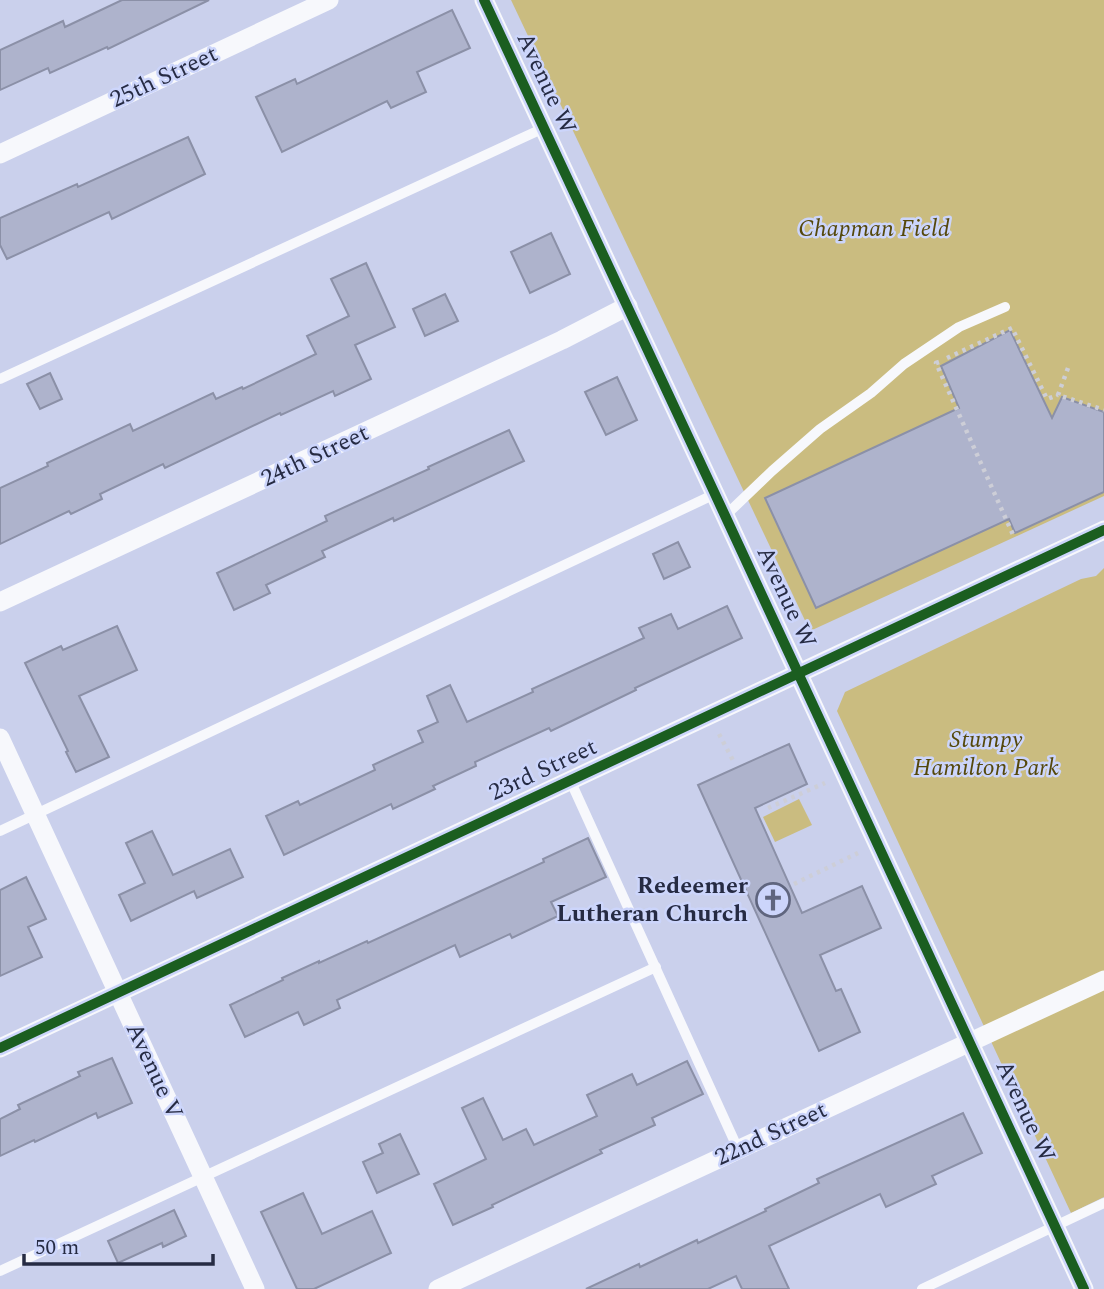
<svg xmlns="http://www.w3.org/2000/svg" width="1104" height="1289" font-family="Spectral,serif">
	<rect width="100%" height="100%" fill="#cad0ec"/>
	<g fill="#cabc80">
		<path d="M511,0H1104V496L810,631Z"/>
		<path d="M1104,568V1197L1071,1213L837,711L845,692L1081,579L1096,576Z"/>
		<path d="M799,799L812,825L775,842L763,817Z"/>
	</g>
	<g fill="#aeb3cc" stroke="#8b90a7" stroke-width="2">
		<path d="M122,0H209L108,49L107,47L50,73L48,68L0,90V50L63,21L65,27Z"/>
		<path d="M452,10L470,48L417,72L426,92L391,108L387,101L282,152L256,97L295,79L297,84Z"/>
		<path d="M188,137L205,174L112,219L109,212L7,259L0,245V218L77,184L78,187Z"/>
		<path d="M551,233L570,274L530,293L511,252Z"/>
		<path d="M366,263L395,327L355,345L371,379L335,396L333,391L281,415L280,413L165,468L163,464L100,494L102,499L71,514L69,511L0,544V488L48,466L47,463L130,424L133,431L213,393L216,399L242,387L243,389L316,354L307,336L349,316L331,279Z"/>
		<path d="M445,294L458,321L425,336L413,309Z"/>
		<path d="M1010,330L1052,418L1062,397L1104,412V492L1015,533L1009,519L816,608L765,498L959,408L941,366Z"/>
		<path d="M50,373L62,399L40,409L27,384Z"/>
		<path d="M617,377L637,420L606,435L585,392Z"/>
		<path d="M509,430L524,461L394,521L393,518L322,551L325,557L266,585L270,593L234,610L217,573L327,521L325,516L429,469L428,467Z"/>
		<path d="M678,542L690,567L664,579L653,554Z"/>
		<path d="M727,606L742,638L635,688L636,690L578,718L551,731L549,728L475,762L476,766L433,786L435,789L393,809L391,804L284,855L266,816L298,801L300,805L375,770L373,765L423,742L418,731L438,722L427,696L450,685L467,722L533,692L532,689L644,638L639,628L671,614L678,629Z"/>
		<path d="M117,626L137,670L79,696L109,757L76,772L66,752L68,751L25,663L61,646L63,650Z"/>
		<path d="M789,744L807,784L755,808L802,913L862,886L881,928L820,955L836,991L841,989L860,1032L819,1051L698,785Z"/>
		<path d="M152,831L173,875L230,849L243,877L197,898L194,891L131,921L119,895L145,883L126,843Z"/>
		<path d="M588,838L606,877L551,902L558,916L512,938L510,934L460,957L455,945L337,1000L340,1008L304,1025L298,1012L245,1037L230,1005L283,980L282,978L319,961V963L367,941L368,943L470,896L544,862L543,859Z"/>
		<path d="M26,877L46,919L28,927L42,957L0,976V890Z"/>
		<path d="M112,1058L132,1103L98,1118L96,1113L35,1142L34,1140L0,1156V1119L20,1109L18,1105L80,1076L78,1072Z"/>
		<path d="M687,1061L703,1094L652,1118L655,1125L600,1150L602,1153L492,1205L493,1207L453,1225L434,1184L486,1159L462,1108L483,1098L503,1140L526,1129L534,1145L597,1116L587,1095L632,1074L637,1085Z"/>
		<path d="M963,1113L982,1153L932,1176L936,1184L886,1207L880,1194L769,1246L789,1289H742L736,1276L708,1289H586L639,1264L640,1267L697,1240L698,1243L766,1211L765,1209L819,1183L817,1179Z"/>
		<path d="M400,1134L419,1174L377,1193L363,1162L383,1153L379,1144Z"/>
		<path d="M303,1193L322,1234L372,1211L391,1253L314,1289H297L261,1212Z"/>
		<path d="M174,1210L186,1236L163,1247L162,1243L118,1263L108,1241Z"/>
	</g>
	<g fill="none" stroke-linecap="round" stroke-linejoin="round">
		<g stroke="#cdced7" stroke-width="4.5" stroke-dasharray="3.5 5" stroke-linecap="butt">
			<path d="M947,358L1012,328L1047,399L1058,395"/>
			<path d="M939,362L936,363L1014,537"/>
			<path d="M1068,368L1058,395L1104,410"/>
			<path d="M719,734L735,764"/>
			<path d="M768,808L825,783"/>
			<path d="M794,884L858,853"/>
		</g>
		<g stroke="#f7f8fc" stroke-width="10">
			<path d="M0,379L544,128"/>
			<path d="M725,516L772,471L820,429L871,393L904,364L959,327L1005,307"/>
			<path d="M570,780L738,1149"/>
			<path d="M0,831L715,494"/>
			<path d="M0,1271L656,967"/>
			<path d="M922,1289L1104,1203"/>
		</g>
		<g stroke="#f7f8fc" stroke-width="19">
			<path d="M484,0L715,494L1084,1289"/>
			<path d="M0,154L329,0"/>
			<path d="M0,602L562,340L628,306"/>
			<path d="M0,738L255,1289"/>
			<path d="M0,1048L1104,530"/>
			<path d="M438,1289L1104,980"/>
		</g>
		<g stroke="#ccd5fb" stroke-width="15">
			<g id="cycleway">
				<path d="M484,0L715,494L1084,1289"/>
				<path d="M0,1048L1104,530"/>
			</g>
		</g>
		<use href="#cycleway" stroke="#1b5e20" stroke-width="10"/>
	</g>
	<defs>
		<g id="church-ring" transform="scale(1.75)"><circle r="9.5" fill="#ccd5fb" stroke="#5f657e" stroke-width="1.5"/><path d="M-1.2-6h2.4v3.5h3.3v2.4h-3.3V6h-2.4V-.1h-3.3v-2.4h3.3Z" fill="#5f657e"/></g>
	</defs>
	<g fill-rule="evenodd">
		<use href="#church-ring" x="773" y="900"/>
	</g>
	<g text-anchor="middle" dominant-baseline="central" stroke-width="5" stroke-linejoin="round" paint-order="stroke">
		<g font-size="24" fill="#262b43" stroke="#ccd5fb">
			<text transform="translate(164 77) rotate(-25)">25th Street</text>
			<text transform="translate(546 83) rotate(65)">Avenue W</text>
			<text transform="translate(315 456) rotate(-25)">24th Street</text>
			<text transform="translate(786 597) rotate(65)">Avenue W</text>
			<text transform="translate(543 770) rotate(-25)">23rd Street</text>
			<text transform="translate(154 1071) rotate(65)">Avenue V</text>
			<text transform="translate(1025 1111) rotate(65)">Avenue W</text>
			<text transform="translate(771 1134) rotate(-25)">22nd Street</text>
		</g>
		<g font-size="24" font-style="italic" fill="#55480b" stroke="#ccd5fb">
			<text x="874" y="229">Chapman Field</text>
			<text x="986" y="740">Stumpy<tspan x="986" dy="28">Hamilton Park</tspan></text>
		</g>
		<g font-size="24" font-weight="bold" fill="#262b43" stroke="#ccd5fb" text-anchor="end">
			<text x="748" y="886">Redeemer<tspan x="748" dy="28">Lutheran Church</tspan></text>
		</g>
	</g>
	<path d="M24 1254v10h189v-10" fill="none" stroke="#262b43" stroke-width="3.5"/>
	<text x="35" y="1254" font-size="21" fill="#262b43" stroke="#ccd5fb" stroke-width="5" paint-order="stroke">50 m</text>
</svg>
